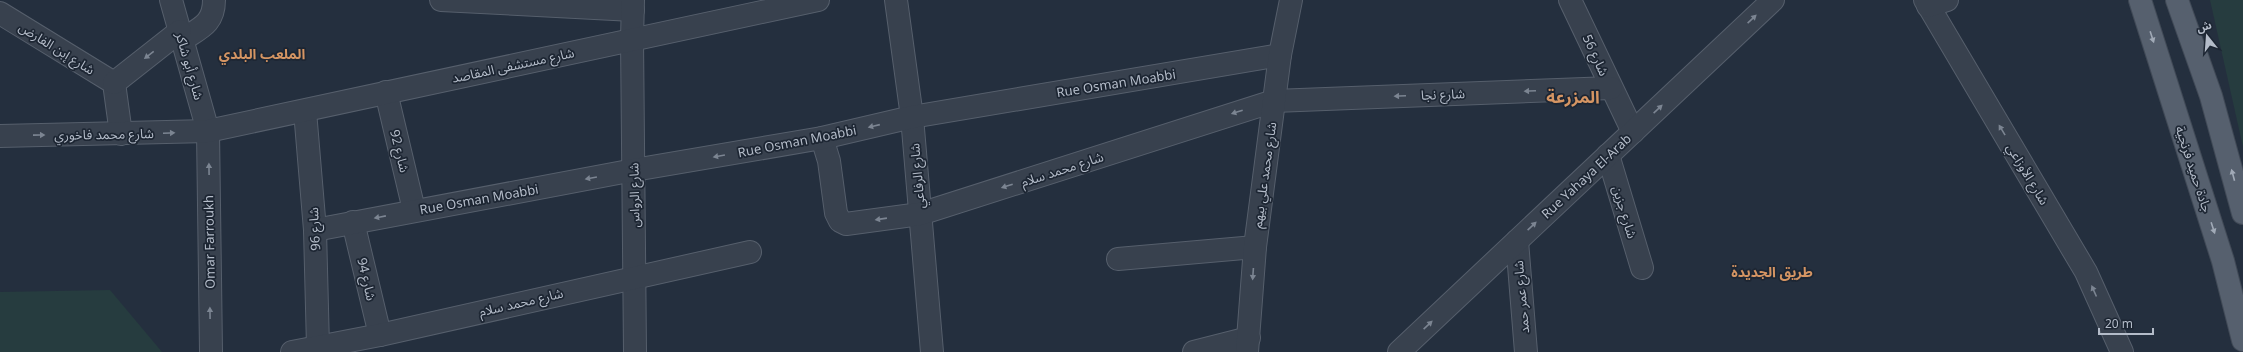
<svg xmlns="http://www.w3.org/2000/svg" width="2243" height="352" font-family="'Noto Sans','Noto Sans Arabic',sans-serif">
	<rect width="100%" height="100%" fill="#242f3e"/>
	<g fill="#263c3f">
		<path d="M2210,0H2243V147Z"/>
		<path d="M110,290L162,352H0V292Z"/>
	</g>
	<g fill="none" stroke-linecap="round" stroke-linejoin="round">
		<g stroke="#565f6c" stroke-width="24">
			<g id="minor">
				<path d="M171,0L208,131L211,352"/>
				<path d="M441,0L633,10"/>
				<path d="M633,0L632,39L635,352"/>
				<path d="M896,0L912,117L932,352"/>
				<path d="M1570,0L1633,132"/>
				<path d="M1925,0L2086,272L2122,352"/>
				<path d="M1928,6L1947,0"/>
				<path d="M0,13L114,83L121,134"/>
				<path d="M182,40C200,28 214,24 214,0"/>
				<path d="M114,83L180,31"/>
				<path d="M386,92L414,210"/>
				<path d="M305,111L315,230L318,347"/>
				<path d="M0,136L208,131L818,0"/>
				<path d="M822,138L829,161L836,213L840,221L846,224L920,214L1274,101L1611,88"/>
				<path d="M1608,155L1642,268"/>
				<path d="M353,222L380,335"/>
				<path d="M315,230L634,170L822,138L912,117L1280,55"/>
				<path d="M1517,241L1526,352"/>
				<path d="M1118,259L1255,247"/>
				<path d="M292,352L380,335L750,252"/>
				<path d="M1194,352L1249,338"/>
				<path d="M1247,352L1255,247L1280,55L1291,0"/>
				<path d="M1399,352L1773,0"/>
			</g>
		</g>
		<g stroke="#414a57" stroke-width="24">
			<g id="major">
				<path d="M2140,0L2223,261L2243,340"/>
				<path d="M2177,0L2211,96L2243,213"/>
			</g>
		</g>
		<use href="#minor" stroke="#38414e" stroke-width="22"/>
		<use href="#major" stroke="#56606e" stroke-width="22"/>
	</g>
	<defs><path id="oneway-solid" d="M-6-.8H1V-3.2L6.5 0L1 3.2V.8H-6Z"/></defs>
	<g fill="#7c8592">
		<use href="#oneway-solid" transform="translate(1752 19) rotate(-43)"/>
		<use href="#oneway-solid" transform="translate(149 55) rotate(142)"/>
		<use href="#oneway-solid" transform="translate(1530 91) rotate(178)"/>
		<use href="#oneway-solid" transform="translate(1400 96) rotate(178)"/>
		<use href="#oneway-solid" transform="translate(1658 109) rotate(-43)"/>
		<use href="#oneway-solid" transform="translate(1237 112) rotate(162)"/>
		<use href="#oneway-solid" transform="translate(874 126) rotate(167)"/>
		<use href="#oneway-solid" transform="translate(2002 130) rotate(-121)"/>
		<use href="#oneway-solid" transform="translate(169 133) rotate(-2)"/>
		<use href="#oneway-solid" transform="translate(39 135) rotate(-1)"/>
		<use href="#oneway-solid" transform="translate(719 156) rotate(170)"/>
		<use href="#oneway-solid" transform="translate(209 169) rotate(-91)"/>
		<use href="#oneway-solid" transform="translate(591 178) rotate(170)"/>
		<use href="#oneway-solid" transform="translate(1007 186) rotate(162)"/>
		<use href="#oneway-solid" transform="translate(380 217) rotate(169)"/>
		<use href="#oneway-solid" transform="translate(881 219) rotate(172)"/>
		<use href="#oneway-solid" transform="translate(1532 226) rotate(-43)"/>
		<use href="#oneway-solid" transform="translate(1253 274) rotate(94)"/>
		<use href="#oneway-solid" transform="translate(2094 291) rotate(-114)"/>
		<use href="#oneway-solid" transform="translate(210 313) rotate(-91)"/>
		<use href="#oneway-solid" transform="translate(1428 325) rotate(-43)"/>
	</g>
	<g fill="#a1aab7">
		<use href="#oneway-solid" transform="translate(2152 37) rotate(72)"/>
		<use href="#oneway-solid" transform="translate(2233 175) rotate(-105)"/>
		<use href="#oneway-solid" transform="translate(2213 228) rotate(72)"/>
	</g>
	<g text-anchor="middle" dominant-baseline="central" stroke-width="3.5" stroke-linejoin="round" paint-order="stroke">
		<g font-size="13" fill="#b4bcc9" stroke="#1d2633">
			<text transform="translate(57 48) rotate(32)">شارع إبن الفارض</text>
			<text transform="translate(1596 55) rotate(65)">شارع 56</text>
			<text transform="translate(513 65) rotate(-12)">شارع مستشفى المقاصد</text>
			<text transform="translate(190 66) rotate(74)">شارع أبو شاكر</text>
			<text transform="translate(1116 83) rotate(-9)">Rue Osman Moabbi</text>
			<text transform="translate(1443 94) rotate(-2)">شارع نجا</text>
			<text transform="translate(104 134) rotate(-1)">شارع محمد فاخوري</text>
			<text transform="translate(797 141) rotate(-11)">Rue Osman Moabbi</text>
			<text transform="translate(400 151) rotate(76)">شارع 92</text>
			<text transform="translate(1062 169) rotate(-18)">شارع محمد سلام</text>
			<text transform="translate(2194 169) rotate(72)">جادة حميد فرنجية</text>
			<text transform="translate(2028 174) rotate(59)">شارع الأوزاعي</text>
			<text transform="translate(1264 175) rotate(-82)">شارع محمد علي بيهم</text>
			<text transform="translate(917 176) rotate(-95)">شارع الرفاعي</text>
			<text transform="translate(1586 176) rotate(-43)">Rue Yahaya El-Arab</text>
			<text transform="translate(634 195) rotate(-91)">شارع الرواس</text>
			<text transform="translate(479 199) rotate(-10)">Rue Osman Moabbi</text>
			<text transform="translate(1625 212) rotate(73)">شارع جزين</text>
			<text transform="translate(314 229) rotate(-93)">شارع 96</text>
			<text transform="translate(209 242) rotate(-91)">Omar Farroukh</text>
			<text transform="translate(367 279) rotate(77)">شارع 94</text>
			<text transform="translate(1521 297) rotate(-95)">شارع عمر حمد</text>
			<text transform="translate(521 302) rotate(-13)">شارع محمد سلام</text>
		</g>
		<g font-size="14" font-weight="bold" fill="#d59563" stroke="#1d2633">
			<text x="262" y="53">الملعب البلدي</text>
			<text x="1772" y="271">طريق الجديدة</text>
		</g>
		<g font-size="17" font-weight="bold" fill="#d59563" stroke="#1d2633">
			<text x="1573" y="96">المزرعة</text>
		</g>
	</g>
	<g transform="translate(2207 36) rotate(343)" stroke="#1d2633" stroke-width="3" paint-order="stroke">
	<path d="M0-3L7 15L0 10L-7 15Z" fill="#b4bcc9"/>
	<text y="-6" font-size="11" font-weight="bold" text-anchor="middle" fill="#b4bcc9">ش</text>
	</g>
	<path d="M2099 328v6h54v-6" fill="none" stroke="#b4bcc9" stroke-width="2"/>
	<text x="2105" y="328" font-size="12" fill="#b4bcc9" stroke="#1d2633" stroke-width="3" paint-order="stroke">20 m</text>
</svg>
